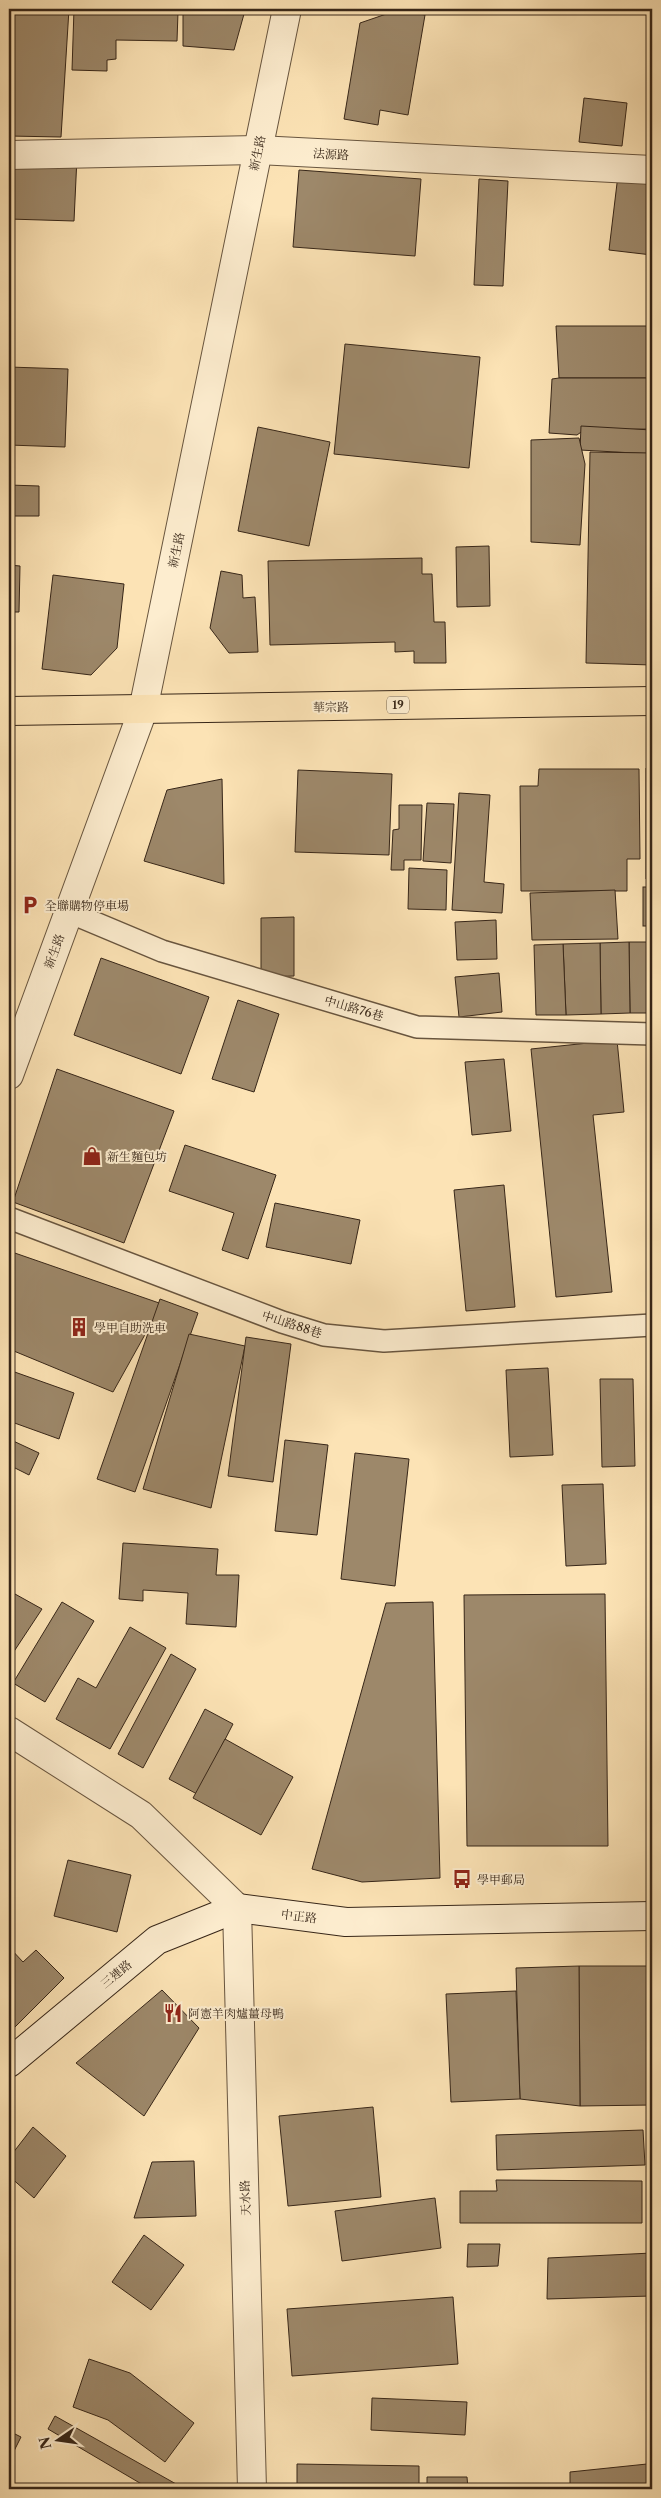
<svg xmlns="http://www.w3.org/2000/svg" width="661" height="2498" font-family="'Libre Caslon Text','Noto Serif TC',serif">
	<rect width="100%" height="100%" fill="#fce3b5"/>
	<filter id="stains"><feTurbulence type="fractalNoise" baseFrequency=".004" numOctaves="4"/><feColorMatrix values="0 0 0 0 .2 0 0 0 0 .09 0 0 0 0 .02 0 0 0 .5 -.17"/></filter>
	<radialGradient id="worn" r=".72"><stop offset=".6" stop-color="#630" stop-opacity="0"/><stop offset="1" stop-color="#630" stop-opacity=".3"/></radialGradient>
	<g fill="#9d886a" stroke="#372618">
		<path d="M9,9H69L61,137L9,136Z"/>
		<path d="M74,9L178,12L177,41L116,40V59L107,60V71L72,70Z"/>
		<path d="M535,9H638V12Z"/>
		<path d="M398,10L425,15L408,115L380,110L378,125L344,119L360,23Z"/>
		<path d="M183,12L244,14L234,50L183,46Z"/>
		<path d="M584,98L627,103L622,146L579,142Z"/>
		<path d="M9,154L77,157L74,221L9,219Z"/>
		<path d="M299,170L421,179L415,256L293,247Z"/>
		<path d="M618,175L652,177V255L609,250Z"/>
		<path d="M479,179L508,181L503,286L474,285Z"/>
		<path d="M556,326H652V378H559Z"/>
		<path d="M345,344L480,357L469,468L334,454Z"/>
		<path d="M9,367L68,369L65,447L9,445Z"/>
		<path d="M559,378H652V429L584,430L577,435L549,433L552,379Z"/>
		<path d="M581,426L652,430V454L580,450Z"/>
		<path d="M258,427L330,442L309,546L238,531Z"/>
		<path d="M579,438L585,464L580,545L531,542V440Z"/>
		<path d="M590,452L652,453V665L586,663Z"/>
		<path d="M9,485L39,486V516H9Z"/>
		<path d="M489,546L490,606L457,607L456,547Z"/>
		<path d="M422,558V574H432L434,622H445L446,663H414V651L395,652V642L270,645L268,561Z"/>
		<path d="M9,565L20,566L19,612H9Z"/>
		<path d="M221,571L242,575L243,598L255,597L258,652L229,653L210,628Z"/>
		<path d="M53,575L124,584L117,648L91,675L42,669Z"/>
		<path d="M646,768H652V878L646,879Z"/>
		<path d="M539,769H639L640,859H627V891H521L520,786H538Z"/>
		<path d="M298,770L392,774L389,855L295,852Z"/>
		<path d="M222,779L224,884L144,861L167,790Z"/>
		<path d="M459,793L490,795L484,882L504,884L502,913L452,910Z"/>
		<path d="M427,803L454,804L451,863L423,861Z"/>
		<path d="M399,805H422L421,860H404V870H391L393,830L399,829Z"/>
		<path d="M409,868L447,870L446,910L408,909Z"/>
		<rect x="643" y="887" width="9" height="39"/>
		<path d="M615,890L618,939L532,940L530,893Z"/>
		<path d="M294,917V976L261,977V918Z"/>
		<path d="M496,920L497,959L457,960L455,922Z"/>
		<path d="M629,942H652V1013H630Z"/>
		<path d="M629,942L630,1013L601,1014L600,943Z"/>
		<path d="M600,943L601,1014L566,1015L563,944Z"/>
		<path d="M563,944L566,1015H536L534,945Z"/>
		<path d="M101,958L209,997L181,1074L74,1035Z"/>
		<path d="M499,973L502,1012L459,1017L455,977Z"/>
		<path d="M238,1000L279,1014L254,1092L212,1079Z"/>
		<path d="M617,1040L624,1112L593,1115L612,1292L556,1297L531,1049Z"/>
		<path d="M504,1059L511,1131L472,1135L465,1062Z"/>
		<path d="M57,1069L174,1111L124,1243L13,1202Z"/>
		<path d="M185,1145L276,1175L248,1259L222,1250L234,1213L169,1191Z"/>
		<path d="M504,1185L515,1307L466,1311L454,1190Z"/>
		<path d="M275,1203L360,1220L351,1264L266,1247Z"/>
		<path d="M9,1251L162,1304L113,1392L9,1349Z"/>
		<path d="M160,1299L198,1313L135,1492L97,1479Z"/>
		<path d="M189,1334L245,1346L211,1508L143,1489Z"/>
		<path d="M246,1337L291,1344L273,1482L228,1476Z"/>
		<path d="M548,1368L553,1455L510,1457L506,1370Z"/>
		<path d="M9,1370L74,1393L59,1439L9,1421Z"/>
		<path d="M600,1379H633L635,1466L602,1467Z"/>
		<path d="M9,1439L39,1453L29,1475L9,1465Z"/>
		<path d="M285,1440L328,1445L317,1535L275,1531Z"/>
		<path d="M355,1453L409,1459L395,1586L341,1579Z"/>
		<path d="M603,1484L606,1564L566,1566L562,1485Z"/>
		<path d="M123,1543L218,1549L216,1575H239L236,1627L186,1624L188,1593L143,1590V1601L119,1599Z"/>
		<path d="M15,1594L42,1609L9,1659V1605Z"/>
		<path d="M605,1594L608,1846H467L464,1595Z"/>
		<path d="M62,1602L94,1621L45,1702L13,1683Z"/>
		<path d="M433,1602L440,1878L362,1882L312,1869L386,1603Z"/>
		<path d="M130,1627L166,1648L110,1749L56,1719L78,1678L96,1688Z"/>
		<path d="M171,1654L196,1669L143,1768L118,1754Z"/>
		<path d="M205,1709L233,1724L197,1794L169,1779Z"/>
		<path d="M225,1739L293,1777L261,1835L193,1798Z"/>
		<path d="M68,1860L131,1875L117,1932L54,1916Z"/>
		<path d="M9,1947L23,1962L36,1950L64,1978L9,2033Z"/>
		<path d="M579,1966H651L652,2105L580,2106Z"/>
		<path d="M579,1966L580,2106L520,2099L516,1968Z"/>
		<path d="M162,1990L199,2028L144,2116L76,2063Z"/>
		<path d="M516,1991L520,2099L451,2102L446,1994Z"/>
		<path d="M373,2107L381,2197L288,2206L279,2116Z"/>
		<path d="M33,2127L66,2156L34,2198L9,2176V2158Z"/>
		<path d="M643,2130L645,2165L497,2170L496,2135Z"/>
		<path d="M194,2161L196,2216L134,2218L152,2162Z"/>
		<path d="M496,2180L642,2181V2223H460V2191H497Z"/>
		<path d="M435,2198L441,2248L342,2261L335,2211Z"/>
		<path d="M144,2235L184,2265L151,2310L112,2282Z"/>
		<path d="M468,2244H500L498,2266L467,2267Z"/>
		<path d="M652,2253L651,2296L547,2299L548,2258Z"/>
		<path d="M453,2297L458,2364L292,2376L287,2309Z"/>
		<path d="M89,2359L130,2373L194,2423L165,2462L108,2420L73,2407Z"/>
		<path d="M372,2398L467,2402L465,2435L371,2430Z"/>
		<path d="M55,2416L185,2489H150L48,2429Z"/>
		<path d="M9,2431L21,2437L9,2461Z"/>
		<path d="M297,2464L419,2466V2489H297Z"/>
		<path d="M647,2464L648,2489H570V2472Z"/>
		<path d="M427,2477H467L468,2489H427Z"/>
	</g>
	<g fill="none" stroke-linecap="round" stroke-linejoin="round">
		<g stroke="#68553f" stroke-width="24">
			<g id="lane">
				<path d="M69,912L162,951L417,1027L652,1034"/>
				<path d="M9,1218L282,1322L324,1335L384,1341L652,1325"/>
			</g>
		</g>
		<g stroke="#68553f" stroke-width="30">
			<g id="street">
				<path d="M9,155L258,150L652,170"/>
				<path d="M9,1075L143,710L287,9"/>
				<path d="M9,1731L141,1815L237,1908L252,2489"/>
			</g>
		</g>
		<g stroke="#372618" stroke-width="30">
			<path id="secondary" d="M9,2063L157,1940L237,1908L346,1922L652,1916"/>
		</g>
		<g stroke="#372618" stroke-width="30">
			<path id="primary" d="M9,711L652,701"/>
		</g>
		<use href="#lane" stroke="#fdedcf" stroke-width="21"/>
		<use href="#street" stroke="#fdedcf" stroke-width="28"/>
		<use href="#secondary" stroke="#fdedcf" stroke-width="28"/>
		<use href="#primary" stroke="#fce3b5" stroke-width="28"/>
	</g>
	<defs>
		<g id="parking-bare" transform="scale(1.5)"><path d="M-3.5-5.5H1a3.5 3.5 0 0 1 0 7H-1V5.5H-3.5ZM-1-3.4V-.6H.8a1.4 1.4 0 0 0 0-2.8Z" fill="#8f2418" stroke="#fdedcf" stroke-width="2.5" paint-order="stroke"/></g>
		<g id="shop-bare" transform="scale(1.5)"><path d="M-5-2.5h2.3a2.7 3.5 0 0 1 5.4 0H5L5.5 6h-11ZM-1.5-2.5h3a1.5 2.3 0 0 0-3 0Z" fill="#8f2418" stroke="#fdedcf" stroke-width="2.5" paint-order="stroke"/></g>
		<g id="building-bare" transform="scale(1.5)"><path d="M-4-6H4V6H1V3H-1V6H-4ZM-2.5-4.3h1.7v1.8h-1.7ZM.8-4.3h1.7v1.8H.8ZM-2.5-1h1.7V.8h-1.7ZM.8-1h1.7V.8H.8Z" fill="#8f2418" stroke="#fdedcf" stroke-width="2.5" paint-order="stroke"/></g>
		<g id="bus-bare" transform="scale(1.5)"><path d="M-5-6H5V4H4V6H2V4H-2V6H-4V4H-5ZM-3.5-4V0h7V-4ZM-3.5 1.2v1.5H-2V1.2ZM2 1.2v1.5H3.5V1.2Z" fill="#8f2418" stroke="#fdedcf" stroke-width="2.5" paint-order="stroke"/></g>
		<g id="restaurant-bare" transform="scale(1.5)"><path d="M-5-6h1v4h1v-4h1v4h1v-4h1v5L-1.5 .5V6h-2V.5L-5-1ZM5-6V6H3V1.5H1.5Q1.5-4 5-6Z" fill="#8f2418" stroke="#fdedcf" stroke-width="2.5" paint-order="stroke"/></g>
	</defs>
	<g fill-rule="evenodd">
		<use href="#parking-bare" x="30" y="905"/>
		<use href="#shop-bare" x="92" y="1156"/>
		<use href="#building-bare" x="79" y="1327"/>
		<use href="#bus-bare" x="462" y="1879"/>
		<use href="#restaurant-bare" x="173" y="2013"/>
	</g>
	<g text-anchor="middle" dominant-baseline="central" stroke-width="4" stroke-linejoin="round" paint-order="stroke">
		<rect fill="#fdedcf" stroke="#72624f" stroke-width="1" x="387" y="696.5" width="22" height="17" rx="4"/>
		<g font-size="11" font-weight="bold" fill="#372618">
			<text x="398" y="705">19</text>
		</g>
		<g font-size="12" fill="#372618" stroke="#fdedcf">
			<text transform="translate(257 153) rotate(-78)">新生路</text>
			<text transform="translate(331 154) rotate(3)">法源路</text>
			<text transform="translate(176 550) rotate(-78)">新生路</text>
			<text transform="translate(331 707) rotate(-1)">華宗路</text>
			<text transform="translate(54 951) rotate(-70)">新生路</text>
			<text transform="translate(354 1008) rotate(16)">中山路76巷</text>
			<text transform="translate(292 1324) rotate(18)">中山路88巷</text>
			<text transform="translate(299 1916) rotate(7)">中正路</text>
			<text transform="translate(116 1974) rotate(-40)">三連路</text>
			<text transform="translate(245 2198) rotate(-92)">天水路</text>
		</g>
		<g font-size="12" fill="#372618" stroke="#fdedcf" text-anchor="start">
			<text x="45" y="905">全聯購物停車場</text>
			<text x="107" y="1156">新生麵包坊</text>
			<text x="94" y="1327">學甲自助洗車</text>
			<text x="477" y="1879">學甲郵局</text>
			<text x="188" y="2013">阿憲羊肉爐薑母鴨</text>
		</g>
	</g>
	<rect width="661" height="2498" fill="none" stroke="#fce3b5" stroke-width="30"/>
	<rect x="10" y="10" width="641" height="2478" fill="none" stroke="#372618" stroke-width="2.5"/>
	<rect x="15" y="15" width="631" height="2468" fill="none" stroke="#372618"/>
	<g transform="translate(58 2440) rotate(257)" stroke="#fdedcf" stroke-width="4" paint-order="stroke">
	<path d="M0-4L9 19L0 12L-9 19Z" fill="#372618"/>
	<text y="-8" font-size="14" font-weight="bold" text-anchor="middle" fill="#372618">N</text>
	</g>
	<rect width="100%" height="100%" filter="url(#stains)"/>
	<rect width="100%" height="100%" fill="url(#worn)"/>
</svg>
